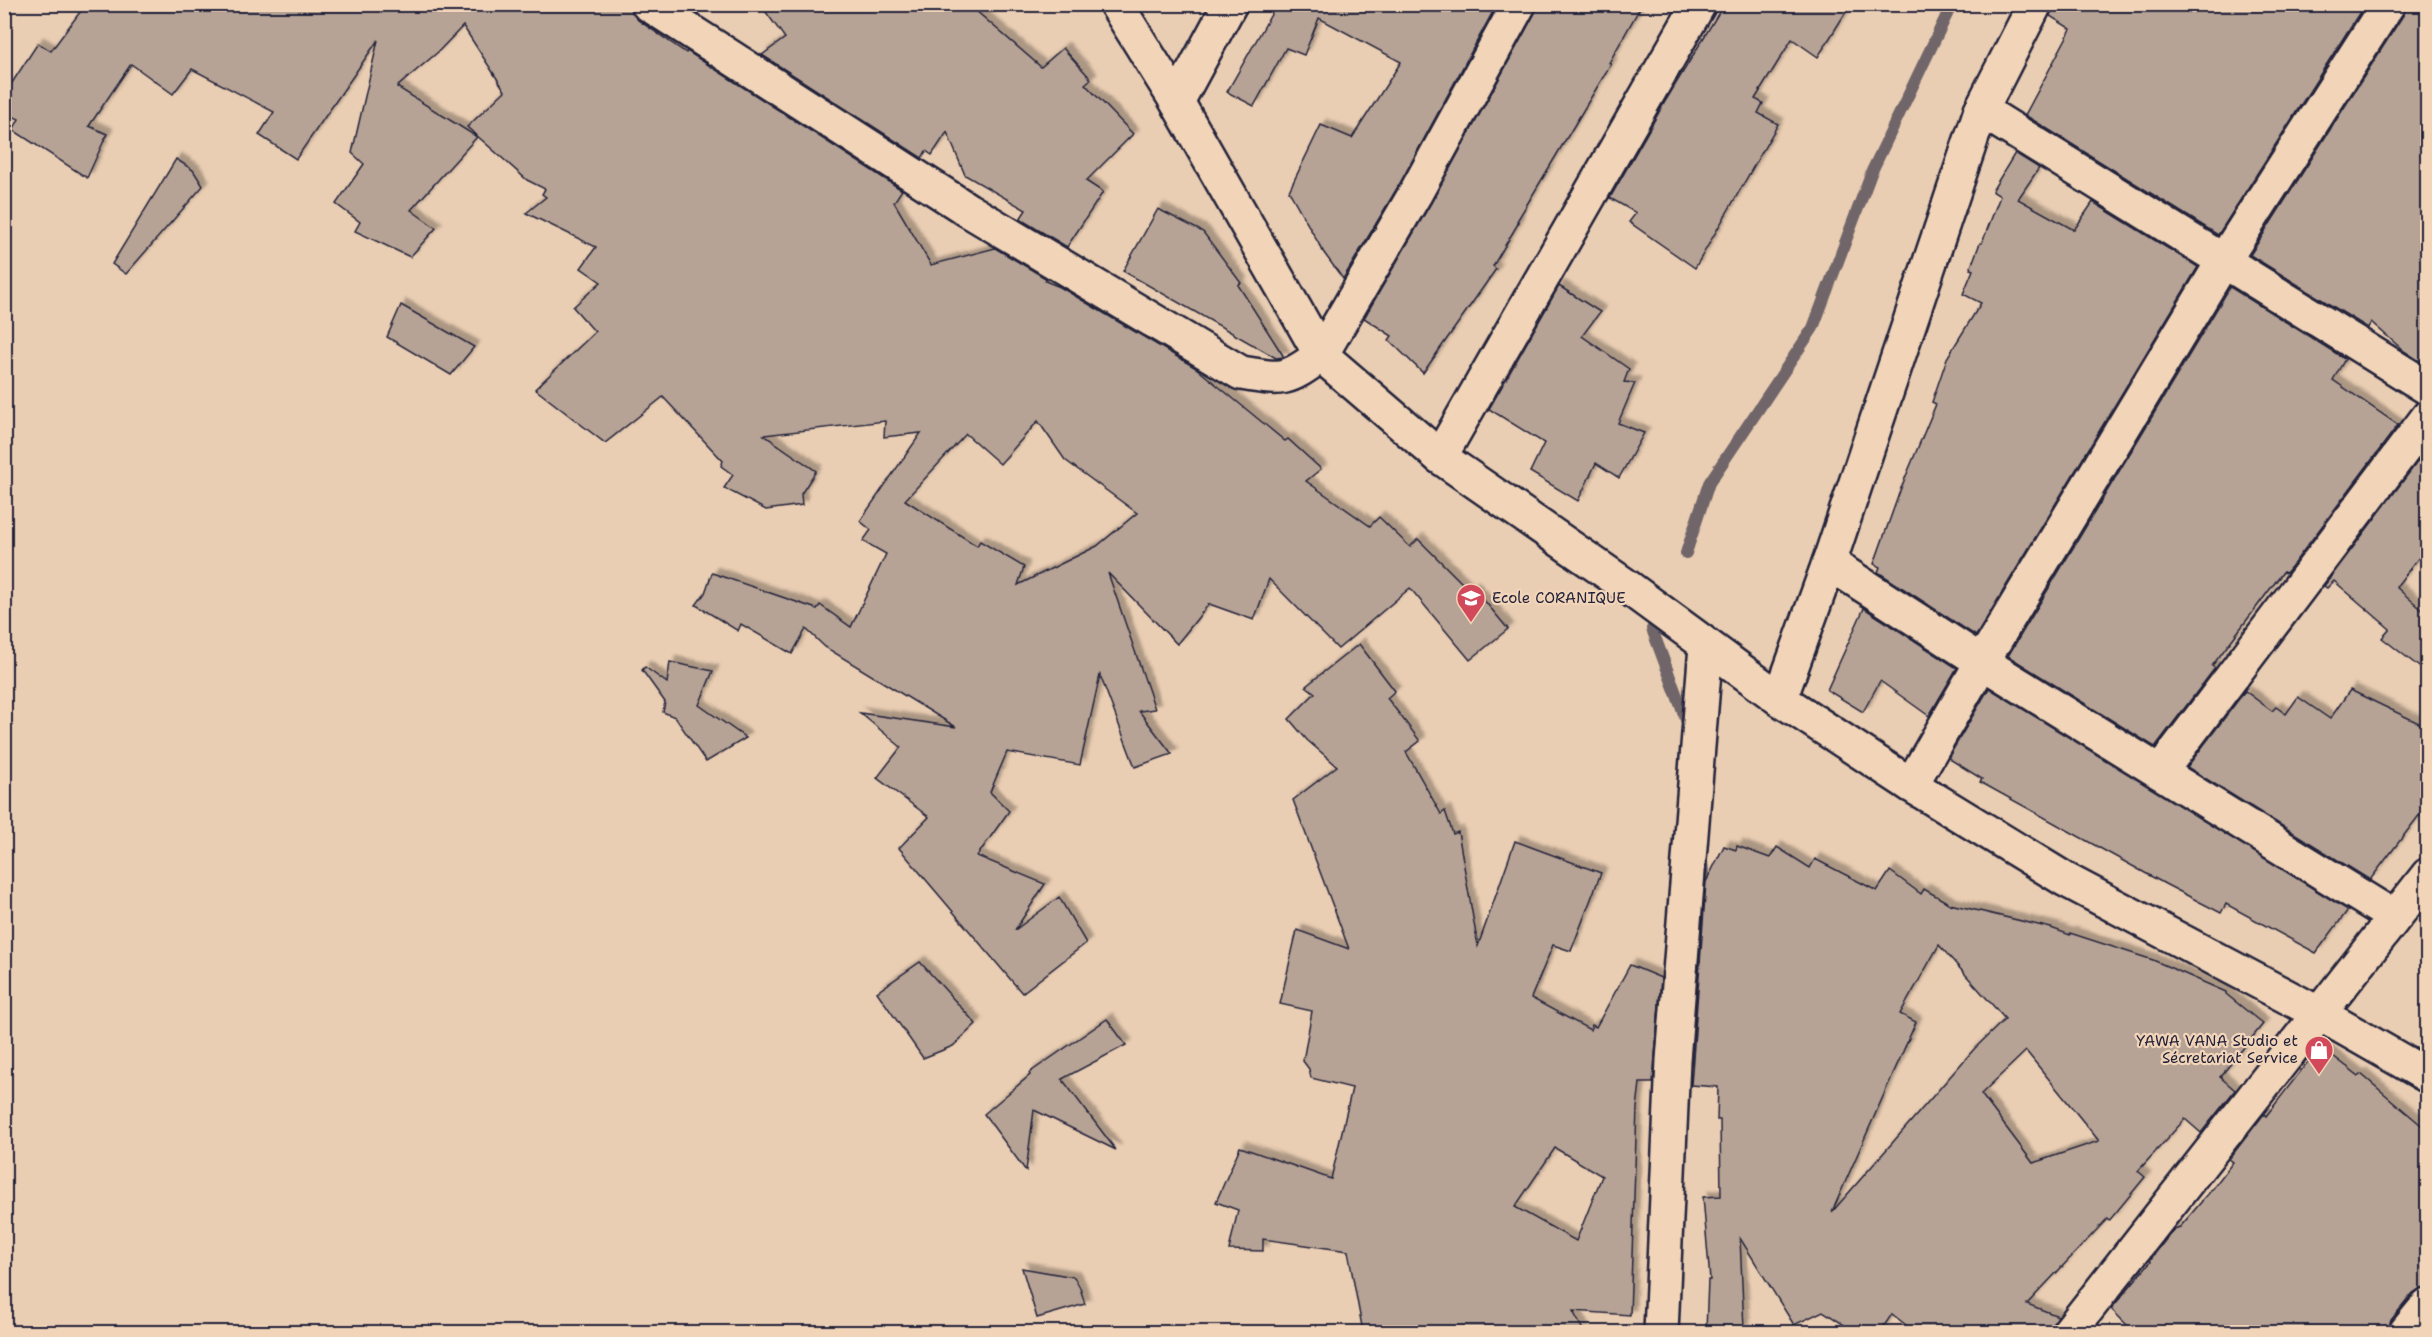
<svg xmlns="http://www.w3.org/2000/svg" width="2432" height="1337" font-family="'Shantell Sans',sans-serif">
	<defs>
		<filter id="shadow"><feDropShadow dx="5.5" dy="-5.5" stdDeviation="1.5" flood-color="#0004"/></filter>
	</defs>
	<rect width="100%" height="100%" fill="#eaceb3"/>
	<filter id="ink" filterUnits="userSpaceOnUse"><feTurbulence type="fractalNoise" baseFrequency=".0167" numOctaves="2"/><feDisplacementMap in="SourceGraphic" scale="12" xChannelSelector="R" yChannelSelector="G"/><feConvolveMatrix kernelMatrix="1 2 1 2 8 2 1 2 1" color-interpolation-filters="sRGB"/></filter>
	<g filter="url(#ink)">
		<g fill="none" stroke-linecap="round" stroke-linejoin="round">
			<g stroke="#6f6569" stroke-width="12">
				<path d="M1686,553L1709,483L1813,328L1872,171L1952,4"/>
				<path d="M1652,629L1689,728"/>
				<path d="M1689,1060L1705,891L1702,862"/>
			</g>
		</g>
		<g fill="#b7a395" stroke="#22223b" stroke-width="1.5" fill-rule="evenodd" filter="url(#shadow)">
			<path d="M86,4H627L638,20L686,53L687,51L902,190L894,202L931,265L995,248L1047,279L1045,281L1060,287L1196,368L1285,441L1288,439L1321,469L1306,481L1370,526L1379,517L1410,547L1418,539L1469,590L1473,587L1508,629L1470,660L1410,588L1338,649L1269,579L1254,620L1209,604L1177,644L1108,573L1155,709L1139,711L1172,754L1135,767L1100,675L1080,765L1007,752L990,792L1009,811L977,856L1045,884L1015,930L1059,897L1086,943L1022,993L899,848L929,817L877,778L901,747L860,713L956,727L825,647L806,629L792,654L741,624L738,631L696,605L705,593L712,573L817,609L820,605L851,627L886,554L863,541L871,530L860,521L921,433L884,437L885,421L764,435L816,471L801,494L802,505L766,510L724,488L733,475L721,466L723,461L663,397L605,443L535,389L595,332L573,307L601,282L581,268L596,247L526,213L546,197L542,194L545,189L527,180L467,127L505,91L463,26L438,52L397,87L477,137L411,210L436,228L410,257L355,231L360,222L336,204L364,164L352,153L378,40L296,159L259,135L274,112L192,69L173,94L131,64L89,126L107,134L87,178L13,130L19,119L4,112V95L38,43L51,51ZM1038,421L1065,460L1137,513L1097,546L1018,585L1024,567L980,541L977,546L905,500L966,434L1000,464Z"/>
			<path d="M760,4H968L1041,67L1063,48L1091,79L1085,84L1133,134L1086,181L1103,192L1067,247L1020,219L1026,210L965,175L947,132L932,155L926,151L922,158L762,55L785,38Z"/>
			<path d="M1277,4H1497L1399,185L1343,279L1324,253L1289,191L1321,125L1352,138L1401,62L1319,18L1304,55L1286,48L1254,106L1227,92Z"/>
			<path d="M1538,4H1642L1609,63L1611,64L1517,221L1519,222L1493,266L1496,269L1423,373L1389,340L1392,336L1364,318L1431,203L1535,13Z"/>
			<path d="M1724,4H1851L1818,57L1792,39L1755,99L1763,103L1758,113L1778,124L1695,268L1629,222L1636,213L1610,198L1666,100Z"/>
			<path d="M2053,4H2365L2218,235L2025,115L2071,29L2050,16Z"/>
			<path d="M2407,4H2427V366L2404,351L2371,322L2368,328L2250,255L2404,14Z"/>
			<path d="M2015,153L2039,168L2018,199L2074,230L2093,202L2198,267L1976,636L1878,572L1880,567L1874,564L1901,488L1936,404L1932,402L1947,358L1981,303L1963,294L1973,270L1970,269L1980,243H1982L2000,196L1992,191Z"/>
			<path d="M176,159L193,170L203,186L126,274L112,264Z"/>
			<path d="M1158,209L1203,232L1241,283L1238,285L1284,357L1276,358L1123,271Z"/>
			<path d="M1559,286L1600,312L1582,336L1629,369L1624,382L1635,383L1618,423L1644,433L1619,478L1596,463L1578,501L1530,472L1544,443L1489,409Z"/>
			<path d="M2230,287L2345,359L2333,380L2398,425L2295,562L2286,573L2283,572L2212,666L2215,668L2155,747L2008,656Z"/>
			<path d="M401,305L474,347L451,375L387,337Z"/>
			<path d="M2427,449V547L2396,587L2427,614V673L2382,638L2390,629L2334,581L2327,588L2324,586Z"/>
			<path d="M1864,608L1957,668L1929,716L1880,681L1863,712L1827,690Z"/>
			<path d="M1359,644L1395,691L1387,698L1420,741L1406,752L1441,814L1445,811L1453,834L1458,832L1478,946L1515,841L1601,873L1571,951L1553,945L1531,998L1590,1030L1592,1025L1596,1027L1630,965L1661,978L1653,1083H1640L1637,1108L1630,1315L1573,1311L1584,1332H1363L1348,1251L1263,1239V1251L1229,1250L1238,1210L1216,1202L1240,1147L1331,1179L1352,1088L1311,1078L1309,1069L1303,1061L1312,1011L1280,1004L1297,930L1349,949L1293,800L1337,766L1307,740L1289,719L1315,693L1306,686ZM1555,1148L1602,1176L1576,1241L1515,1207Z"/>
			<path d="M670,662L713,671L699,705L746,738L706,762L675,717L663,712L665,702L642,670L645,667L667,683Z"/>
			<path d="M1989,688L2348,910L2316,953L2226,904L2221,913L2165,884L1980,782L1982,779L1948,758Z"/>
			<path d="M2350,690L2427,727V805L2370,880L2187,767L2245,691L2272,711L2276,707L2286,714L2298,697L2330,719Z"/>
			<path d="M1724,846L1736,850L1737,846L1770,858L1777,847L1810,868L1815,859L1877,891L1890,871L1921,894L1924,889L1950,904L2051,928L2070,935V933L2153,960L2226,992V994L2263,1024L2220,1077L2235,1090L2201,1133L2185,1119L2138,1171L2145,1177L2109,1221L2107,1219L2027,1304L2058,1316L2051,1332H1915L1892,1314L1880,1332H1855L1823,1311L1794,1325L1740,1238L1744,1329L1706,1331L1708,1280H1710L1703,1197L1721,1196L1720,1120H1717L1718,1087L1691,1085L1706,882ZM1939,945L2005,1019L1975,1048L1832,1212L1916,1022L1900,1014ZM2026,1051L2099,1141L2033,1163L1981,1094Z"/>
			<path d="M920,962L976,1024L953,1046L923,1058L877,992Z"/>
			<path d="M1107,1019L1126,1045L1062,1079L1116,1150L1034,1110L1026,1171L984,1114L1030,1075L1029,1073Z"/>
			<path d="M2320,1046L2359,1076L2361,1074L2427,1130V1287L2421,1288L2413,1293L2391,1320L2388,1332H2134L2111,1309L2151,1261L2150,1260L2174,1229L2180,1227L2214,1187L2233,1162L2229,1159L2264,1114L2266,1116Z"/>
			<path d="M1022,1268L1074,1277L1080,1288L1085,1304L1037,1318Z"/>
		</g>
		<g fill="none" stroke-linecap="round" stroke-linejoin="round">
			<g stroke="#22223b" stroke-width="38">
				<g id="minor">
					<path d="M648,4L968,210L1241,373C1283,380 1286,381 1321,355L1415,194L1519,4"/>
					<path d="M1116,4L1177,102L1321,355L1440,457L1625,585L1780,699L1911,785L2066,880L2318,1013L2428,1076"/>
					<path d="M1177,102L1230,4"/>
					<path d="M1981,110L2428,388"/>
					<path d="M1440,457L1699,4"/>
					<path d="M1829,563L1982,662L2394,917"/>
					<path d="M1780,699L1829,563L1981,110L2035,4"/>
					<path d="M2160,772L2428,417"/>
					<path d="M1911,785L1982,662L2224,260L2388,4"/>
					<path d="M1661,1332L1673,1060L1706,646"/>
					<path d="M2069,1332L2428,875"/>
					<path d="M2406,1332L2428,1305"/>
				</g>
			</g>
			<use href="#minor" stroke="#f2d5b8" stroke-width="33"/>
		</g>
	</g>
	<defs>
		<g id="school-pin" transform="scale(1.5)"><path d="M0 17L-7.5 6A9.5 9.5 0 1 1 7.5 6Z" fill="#d1495b" stroke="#f2d5b8"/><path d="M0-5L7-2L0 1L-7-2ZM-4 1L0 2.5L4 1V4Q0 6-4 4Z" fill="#fff"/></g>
		<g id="shop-pin" transform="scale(1.5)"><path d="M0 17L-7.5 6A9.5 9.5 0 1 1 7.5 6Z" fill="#d1495b" stroke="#f2d5b8"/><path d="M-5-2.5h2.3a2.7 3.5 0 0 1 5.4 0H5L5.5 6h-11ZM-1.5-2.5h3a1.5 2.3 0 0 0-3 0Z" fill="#fff"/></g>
	</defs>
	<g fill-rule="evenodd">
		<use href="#school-pin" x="1471" y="598"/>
		<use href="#shop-pin" x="2319" y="1050"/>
	</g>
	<g text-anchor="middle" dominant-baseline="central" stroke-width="4.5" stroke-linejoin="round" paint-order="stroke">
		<g font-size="15" fill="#22223b" stroke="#f2d5b8" text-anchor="start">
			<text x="1492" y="598">Ecole CORANIQUE</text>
			<text x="2298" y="1041" text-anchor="end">YAWA VANA Studio et<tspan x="2298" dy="17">Sécretariat Service</tspan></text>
		</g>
	</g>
	<rect width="2432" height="1337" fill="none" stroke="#f2d5b8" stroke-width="24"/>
	<rect x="12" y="12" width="2408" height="1313" fill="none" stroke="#22223b" stroke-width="2" filter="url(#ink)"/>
</svg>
